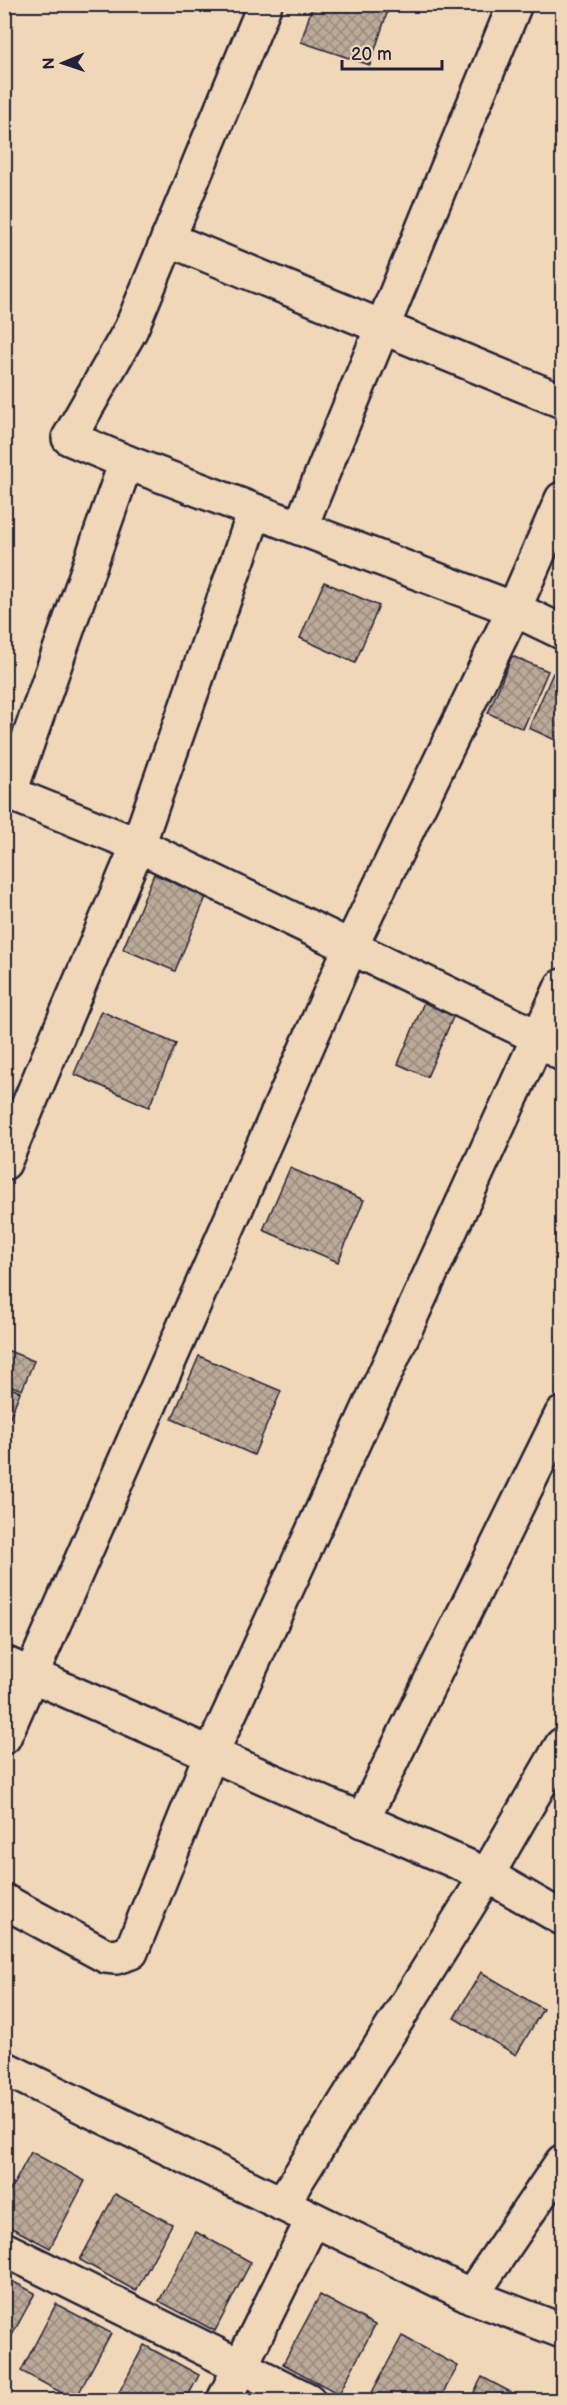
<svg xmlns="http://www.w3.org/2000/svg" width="567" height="2405" font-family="'Balsamiq Sans',sans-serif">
	<defs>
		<pattern id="building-cross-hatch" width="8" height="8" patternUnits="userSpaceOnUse" patternTransform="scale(1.5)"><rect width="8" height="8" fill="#bcaa98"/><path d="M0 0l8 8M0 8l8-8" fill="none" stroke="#988a7d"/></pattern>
	</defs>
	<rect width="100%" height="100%" fill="#efd7b7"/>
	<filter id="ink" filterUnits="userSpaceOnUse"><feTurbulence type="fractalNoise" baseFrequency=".0167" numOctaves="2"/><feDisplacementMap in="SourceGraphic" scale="12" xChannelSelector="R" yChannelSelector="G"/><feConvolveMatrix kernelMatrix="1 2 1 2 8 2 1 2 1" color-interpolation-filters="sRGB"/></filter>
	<g filter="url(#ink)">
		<g fill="url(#building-cross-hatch)" stroke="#22223b" stroke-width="1.5">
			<path d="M313,4H390L370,65L301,42Z"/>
			<path d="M324,582L379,606L355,663L300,638Z"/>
			<path d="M512,656L548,671L523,729L488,713Z"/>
			<path d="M553,673L562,677V743L529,728Z"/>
			<path d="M154,874L206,897L175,971L123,949Z"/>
			<path d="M427,995L457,1008L427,1077L398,1064Z"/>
			<path d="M101,1011L176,1044L149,1107L74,1074Z"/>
			<path d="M290,1168L364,1200L338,1262L263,1230Z"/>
			<path d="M4,1349L34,1361L22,1390L4,1383Z"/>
			<path d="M199,1356L281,1391L254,1455L172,1419Z"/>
			<path d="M4,1385L20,1392L8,1422L4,1421Z"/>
			<path d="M481,1972L543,2009L516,2055L454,2018Z"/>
			<path d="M31,2152L85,2181L50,2248L4,2224V2202Z"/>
			<path d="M115,2194L172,2224L136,2291L80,2260Z"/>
			<path d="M196,2232L251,2262L215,2331L159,2301Z"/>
			<path d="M4,2277L35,2293L4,2350Z"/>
			<path d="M320,2295L375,2325L339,2394L283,2364Z"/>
			<path d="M56,2304L111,2333L75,2400L21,2371Z"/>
			<path d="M402,2336L458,2366L439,2400H368Z"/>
			<path d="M144,2345L199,2375L186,2400H115Z"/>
			<path d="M482,2377L526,2400H470Z"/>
		</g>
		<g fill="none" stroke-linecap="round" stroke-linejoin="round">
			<g stroke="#22223b" stroke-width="38">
				<g id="minor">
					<path d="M168,239L562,401"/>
					<path d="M126,462L514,609L562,632"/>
					<path d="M300,528L515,4"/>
					<path d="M4,791L138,845L538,1037L562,1054"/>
					<path d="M10,792L126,462L69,438L131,329L265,4"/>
					<path d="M4,1163L138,845L255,511"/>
					<path d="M4,1663L487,1875L562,1918"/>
					<path d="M4,1737L351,946L514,609L562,499"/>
					<path d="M362,1821L562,1414"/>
					<path d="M4,1901L106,1956L116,1957L131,1952L211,1754L562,986"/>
					<path d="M4,2068L471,2296L562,2331"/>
					<path d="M282,2204L487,1875L562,1745"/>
					<path d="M4,2249L308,2400"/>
					<path d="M471,2296L562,2162"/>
					<path d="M224,2400L313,2219"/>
				</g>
			</g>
			<use href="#minor" stroke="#efd7b7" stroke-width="33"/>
		</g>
	</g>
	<rect width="567" height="2405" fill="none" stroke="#efd7b7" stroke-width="24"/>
	<rect x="12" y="12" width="543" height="2381" fill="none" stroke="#22223b" stroke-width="2" filter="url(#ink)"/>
	<g transform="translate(63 63) rotate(268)" stroke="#efd7b7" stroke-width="4.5" paint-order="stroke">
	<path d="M0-4.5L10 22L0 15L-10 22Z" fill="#22223b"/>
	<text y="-9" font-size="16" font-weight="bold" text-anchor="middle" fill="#22223b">N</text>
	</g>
	<path d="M342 60v9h100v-9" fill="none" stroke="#22223b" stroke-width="3"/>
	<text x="351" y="60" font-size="18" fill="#22223b" stroke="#efd7b7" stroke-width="4.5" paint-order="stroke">20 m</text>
</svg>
